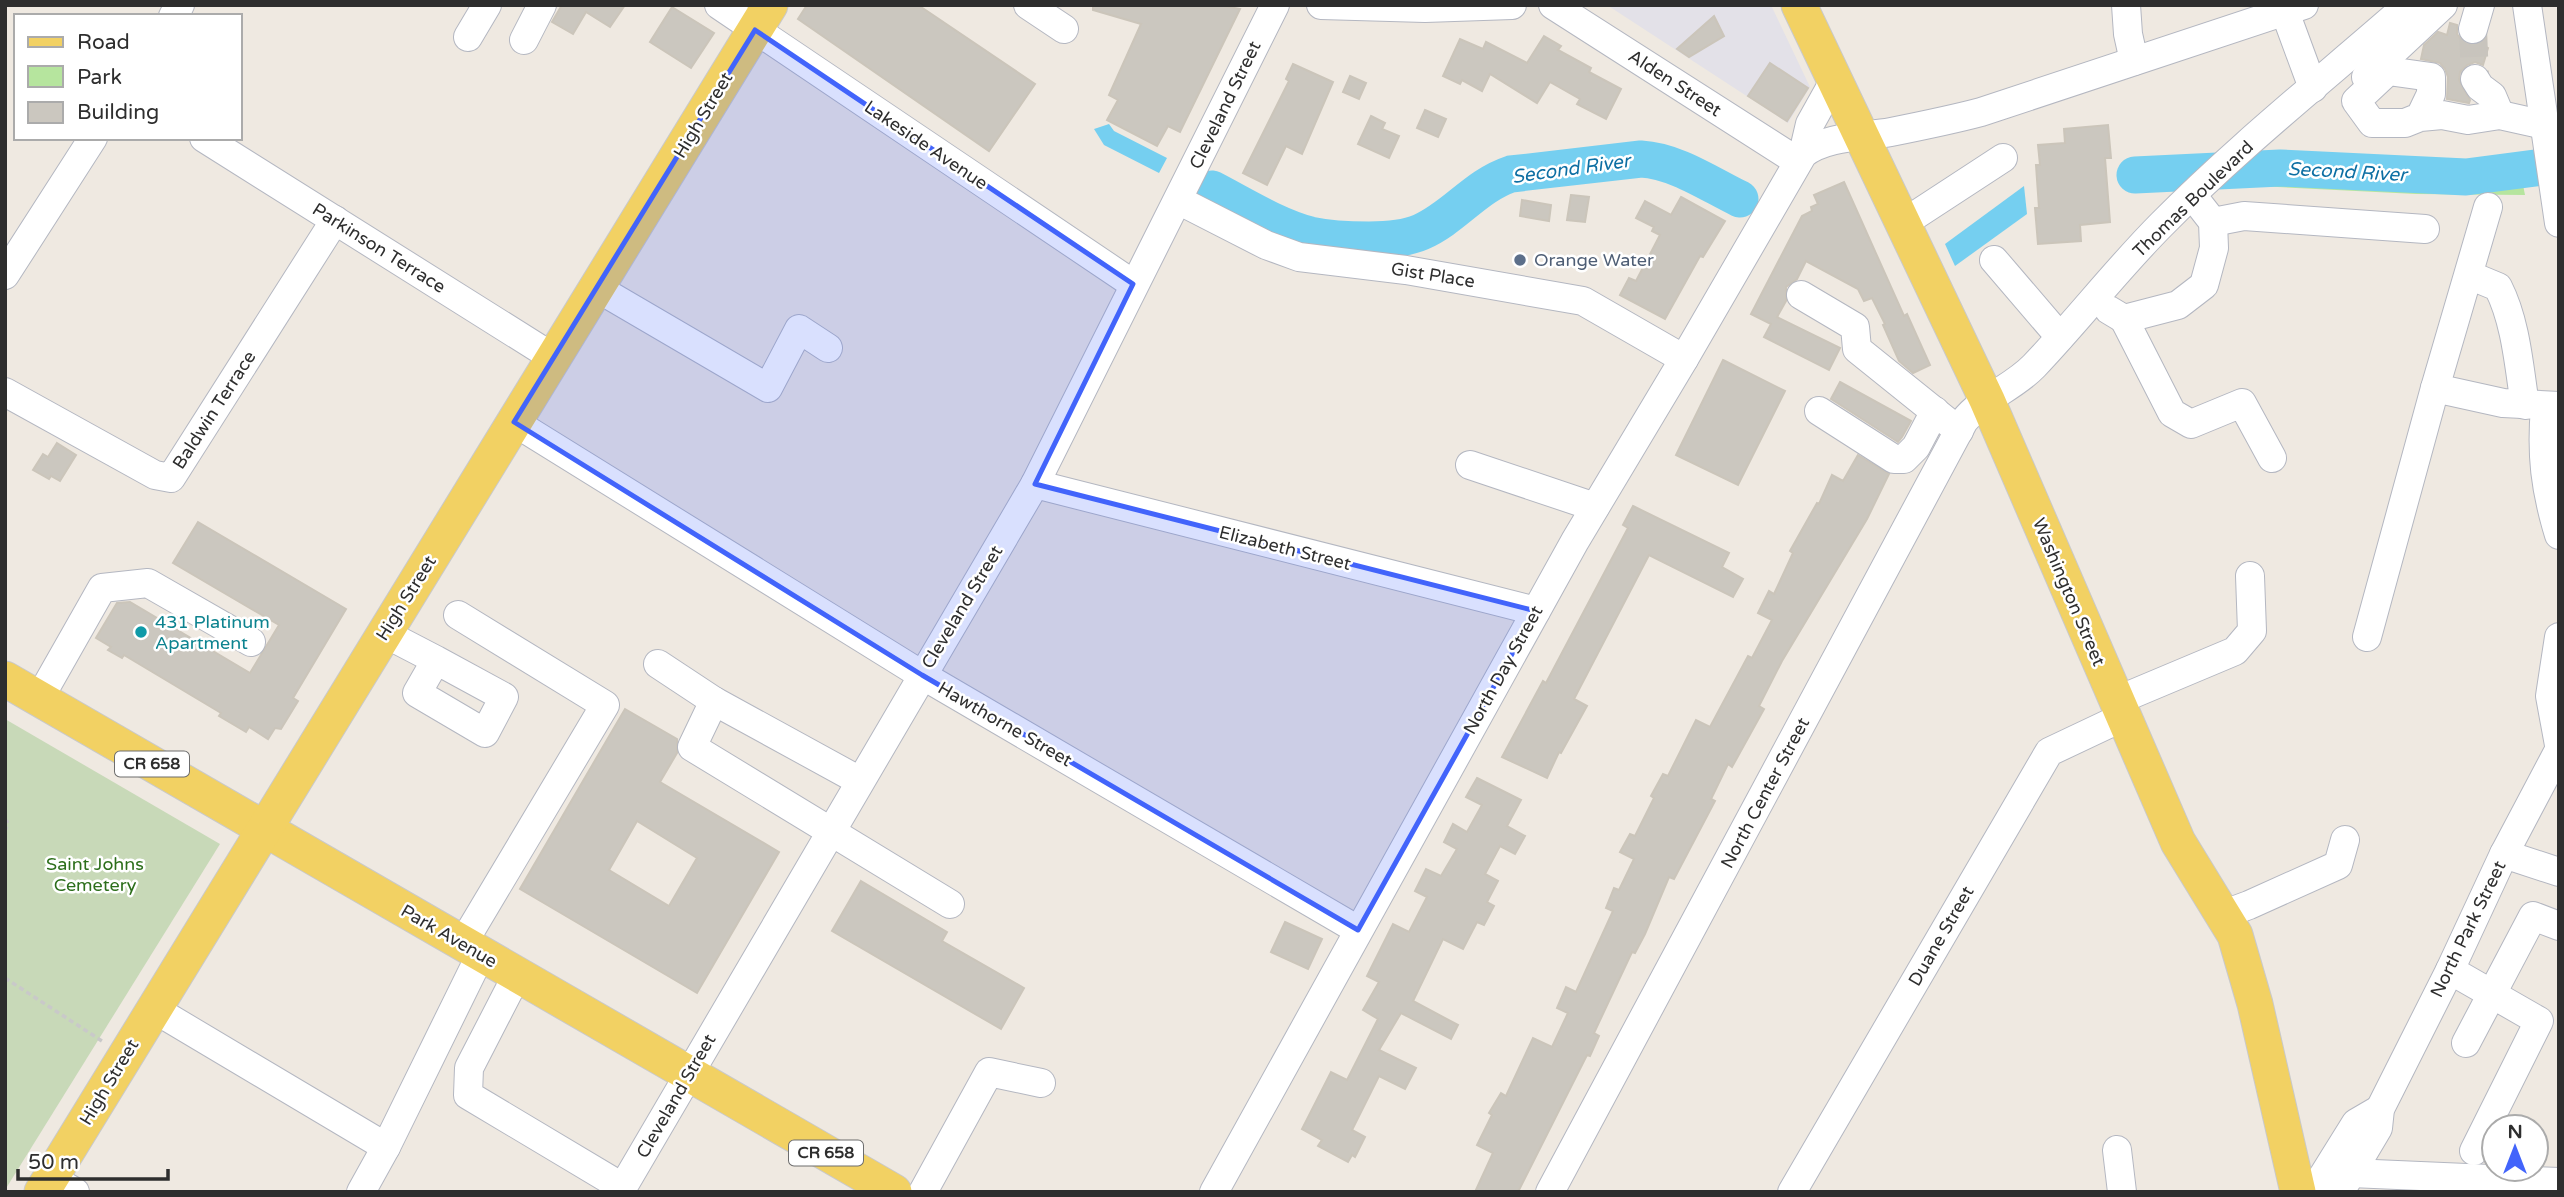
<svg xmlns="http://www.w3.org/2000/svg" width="2564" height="1197" font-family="'Varela Round',sans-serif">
	<rect width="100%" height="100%" fill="#efe9e1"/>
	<path fill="#e3e1e8" d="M1607,5H1771L1810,87L1788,123Z"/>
	<path fill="#b6e59e" d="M2262,159L2518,160L2525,195L2416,194L2237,185Z"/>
	<path fill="#c8d9b8" d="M5,719L220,844L5,1190Z"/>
	<g fill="#75cff0">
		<path d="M1109,124L1114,131L1167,158L1159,173L1104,145L1094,129Z"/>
		<path d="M2024,186L2027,214L1955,266L1945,244Z"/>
	</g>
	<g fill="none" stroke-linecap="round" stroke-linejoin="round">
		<g stroke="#75cff0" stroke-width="37">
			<path d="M2135,175L2280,168L2466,177L2559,165"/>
			<path d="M1212,189C1243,205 1276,226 1310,235C1329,239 1349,240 1369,240C1386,240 1405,239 1421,232C1455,217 1475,186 1511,174L1641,159C1676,161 1709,184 1740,199"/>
		</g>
	</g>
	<g fill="#cbc7bf" stroke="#cbc5ba" stroke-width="2" fill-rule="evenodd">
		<path d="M562,5H625L610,27L586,12L573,34L552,22Z"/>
		<path d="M807,5H918L1035,84L989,151L798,19Z"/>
		<path d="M1093,5H1219L1240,9L1180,132L1168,126L1157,146L1107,120L1118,100L1109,95L1141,24L1093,10Z"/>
		<path d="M672,7L714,33L691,68L650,42Z"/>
		<path d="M1714,16L1724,36L1689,57L1677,49Z"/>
		<path d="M2450,23L2457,25V34L2462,41L2469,45L2479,44L2488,48L2483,65L2475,62L2467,65L2460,72L2459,80L2470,100L2469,103L2447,99L2448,77L2445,69L2440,63L2421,59L2424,45L2438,32L2447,35Z"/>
		<path d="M1544,36L1561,46L1558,50L1591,68L1589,72L1621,89L1606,119L1577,104L1580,99L1550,82L1537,103L1490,74L1482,91L1462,80L1460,84L1443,76L1460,39L1483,49L1486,42L1527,63Z"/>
		<path d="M1770,63L1808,88L1787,121L1748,96Z"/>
		<path d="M1293,64L1333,82L1302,154L1286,146L1267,185L1243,173L1289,81L1286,79Z"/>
		<path d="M1350,76L1366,83L1359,99L1343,92Z"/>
		<path d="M1425,110L1446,119L1438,137L1417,128Z"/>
		<path d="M1371,116L1385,123L1382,129L1399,136L1389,158L1358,144Z"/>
		<path d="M2108,125L2111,158H2105L2110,222L2080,225L2081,241L2038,244L2035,208H2039L2036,165H2040L2038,145L2065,143L2064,129Z"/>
		<path d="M1844,182L1904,316L1907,314L1930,365L1913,373L1899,361L1883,325L1885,324L1872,298L1864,301L1858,289L1806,261L1797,279L1786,287V301L1777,317L1840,348L1829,370L1764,337L1771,324L1751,314L1802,216L1812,211L1811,207L1818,204L1814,195Z"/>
		<path d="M1571,195L1589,197L1585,222L1567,220Z"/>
		<path d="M1681,197L1725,221L1703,257L1700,256L1665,319L1620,295L1629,278L1636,281L1660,235L1652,231L1654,227L1636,218L1645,201L1671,215Z"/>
		<path d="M1522,200L1551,205L1549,221L1520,216Z"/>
		<path d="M1723,360L1785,391L1738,485L1676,455Z"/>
		<path d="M1840,382L1911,421L1902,437L1898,442L1831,399Z"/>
		<path d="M57,443L76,455L60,481L51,476L49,479L33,470L43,454L48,457Z"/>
		<path d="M1858,455L1889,474L1867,519L1782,661L1759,706L1764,709L1732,767L1728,764L1711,799L1715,801L1674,879L1669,877L1645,934L1635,953L1632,952L1594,1033L1599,1036L1590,1056L1587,1055L1518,1192H1475L1493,1153L1477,1145L1492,1115L1489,1113L1501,1093L1506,1096L1533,1038L1552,1047L1568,1013L1557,1008L1566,987L1576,992L1613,911L1606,908L1614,888L1619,890L1634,859L1620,852L1630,834L1635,836L1654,798L1651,796L1663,774L1668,776L1696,720L1710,727L1748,656L1752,658L1772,620L1758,613L1769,591L1774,594L1793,553L1790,551L1817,503L1819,504L1832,475L1843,481Z"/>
		<path d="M1633,506L1729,553L1722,567L1743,579L1733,597L1649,555L1574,699L1587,706L1561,753L1559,752L1547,778L1502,757L1543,681L1546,683L1628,528L1623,525Z"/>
		<path d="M198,522L346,609L293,698L298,701L281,729L275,728L268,739L249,727L246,732L219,716L221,713L124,655L122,658L108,650L111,647L96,638L117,603L130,602L250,673L279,625L173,563Z"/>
		<path d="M625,709L677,739V753L660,782L779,852L697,993L520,889ZM637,821L697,858L669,906L609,870Z"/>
		<path d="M1477,778L1521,800L1507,826L1525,836L1515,854L1500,846L1485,874L1498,881L1487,902L1494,906L1484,925L1477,922L1463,949L1443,939L1413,1001L1458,1025L1451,1039L1401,1013L1379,1050L1416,1068L1405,1089L1379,1076L1352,1130L1365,1137L1355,1157L1352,1155L1348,1162L1318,1146L1322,1140L1302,1129L1331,1072L1347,1080L1378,1019L1363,1010L1379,982L1367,976L1393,924L1409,932L1427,897L1415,891L1426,869L1441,876L1457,849L1444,842L1453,824L1467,832L1482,805L1466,797Z"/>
		<path d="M861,881L947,932L942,941L1024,988L1001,1029L832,931Z"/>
		<path d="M1285,922L1322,939L1308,969L1271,952Z"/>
	</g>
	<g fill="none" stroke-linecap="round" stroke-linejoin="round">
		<path stroke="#c8c4bd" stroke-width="28" stroke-dasharray="28 14" stroke-linecap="butt" d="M2473,29L2475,79"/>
		<g stroke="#b4b7c1" stroke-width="30">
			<g id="minor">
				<path d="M719,5L1133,284"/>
				<path d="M1028,5L1064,29"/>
				<path d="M1321,5L1425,8L1512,5"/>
				<path d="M1553,5L1797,161"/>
				<path d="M2126,5L2128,34L2134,61"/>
				<path d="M2527,5L2559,223"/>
				<path d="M2285,12L2313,88"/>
				<path d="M173,16L180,5"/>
				<path d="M2473,29L2480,5"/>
				<path d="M468,37L487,5"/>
				<path d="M524,40L542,5"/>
				<path d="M2366,77L2443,5"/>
				<path d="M2475,79L2480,87L2492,96L2500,115"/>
				<path d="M2420,117L2431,94V77L2388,71L2356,101L2372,123H2405L2420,117L2442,115L2468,120L2500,115L2545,125"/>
				<path d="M204,138L554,358"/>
				<path d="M1803,154L1810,124L1834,81"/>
				<path d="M1178,200L1266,245L1299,257L1406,270L1583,301L1684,359"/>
				<path d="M2213,222L2244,216L2425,229"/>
				<path d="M1902,224L2003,158"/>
				<path d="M1994,260L2060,337"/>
				<path d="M5,275L93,138"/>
				<path d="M2469,275L2498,287C2516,322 2519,367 2525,405"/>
				<path d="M597,288L768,388L799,329L828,348"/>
				<path d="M1801,295L1855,327L1857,349L1959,431"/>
				<path d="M2109,310L2124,319L2178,305L2204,285L2214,248L2213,222L2192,195"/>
				<path d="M2124,319L2172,413L2191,424L2242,403L2272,458"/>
				<path d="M2435,388L2488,207"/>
				<path d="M5,392L155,475L171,478L335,220"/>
				<path d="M2545,407C2541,455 2545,489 2559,535"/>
				<path d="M1819,411L1894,459H1904L1916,447L1935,411"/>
				<path d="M514,422L922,675L1358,930"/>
				<path d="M1470,465L1595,507"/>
				<path d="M1035,484L1536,611"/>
				<path d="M458,615L605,705L463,943"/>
				<path d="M384,633L436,660L417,693L485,733L504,697L436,660"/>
				<path d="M2367,637L2435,388L2503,403L2559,406"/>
				<path d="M2559,637L2550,696L2559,745"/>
				<path d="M658,664L714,701L860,781"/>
				<path d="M39,699L102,588L148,583L251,642"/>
				<path d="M714,701L692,747L950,904"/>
				<path d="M2116,701L2235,651L2252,631L2250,576"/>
				<path d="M2504,854L2559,872"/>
				<path d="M2222,915L2249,905L2338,865L2345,840"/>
				<path d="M2450,970L2539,1021L2474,1151"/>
				<path d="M517,975L469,1068L468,1095L622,1187"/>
				<path d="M154,1009L386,1147"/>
				<path d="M2466,1043L2533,916L2559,926"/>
				<path d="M2117,1150L2122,1192"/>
				<path d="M2351,1173L2559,1182"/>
				<path d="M51,1178L75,1192"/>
				<path d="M361,1192L386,1147L481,954"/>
				<path d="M620,1192L1035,484L1275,5"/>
				<path d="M923,1192L989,1072L1041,1083"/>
				<path d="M1214,1192L1575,541L1684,359L1803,154C1826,136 1863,137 1891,132C1921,126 1951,120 1981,112L2304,5"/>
				<path d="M1550,1192L1964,421C1983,397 2013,388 2034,366C2078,320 2117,269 2162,224C2239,146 2326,77 2408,5"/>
				<path d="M1792,1192L2049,752L2123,717"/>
				<path d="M2313,1192L2356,1123L2380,1109"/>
				<path d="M2340,1192L2378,1128L2380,1109L2450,970L2504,854L2559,750"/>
			</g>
		</g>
		<g stroke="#c9c9c9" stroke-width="37">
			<g id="major">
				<path d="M1799,5L1987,400L2178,842L2235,935L2255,1004L2298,1192"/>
				<path d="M5,679L894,1192"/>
				<path d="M42,1192L770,5"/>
			</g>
		</g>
		<g stroke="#c9c9c9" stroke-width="3.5" stroke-dasharray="5 3.5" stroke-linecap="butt">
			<path d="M5,819L8,823L5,831"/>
			<path d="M5,978L102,1041"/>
		</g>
		<use href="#minor" stroke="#fff" stroke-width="28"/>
		<use href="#major" stroke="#f2d163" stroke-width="35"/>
	</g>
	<path fill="#4264fb" fill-opacity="0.2" stroke="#4264fb" stroke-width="5" stroke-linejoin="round" d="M755,30L1133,284L1035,484L1536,611L1358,930L922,675L514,422Z"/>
	<circle fill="#5c6f8a" stroke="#fff" stroke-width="2.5" cx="1520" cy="260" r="7"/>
	<circle fill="#0f9aa8" stroke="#fff" stroke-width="2.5" cx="141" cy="632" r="7"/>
	<g text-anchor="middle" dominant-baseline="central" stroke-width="5" stroke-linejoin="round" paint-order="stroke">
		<g fill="#fff" stroke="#6d6d6d" stroke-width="2">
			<rect x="115" y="751.5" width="74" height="25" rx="5"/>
			<rect x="789" y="1140.5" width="74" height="25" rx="5"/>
		</g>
		<g font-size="16" font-weight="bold" fill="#2e2e2e">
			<text x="152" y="764">CR 658</text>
			<text x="826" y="1153">CR 658</text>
		</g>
		<g font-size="18" fill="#2e2e2e" stroke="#fff">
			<text transform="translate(1675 83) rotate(33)">Alden Street</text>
			<text transform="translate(1225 105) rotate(-64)">Cleveland Street</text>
			<text transform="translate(703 115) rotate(-59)">High Street</text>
			<text transform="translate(926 145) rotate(34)">Lakeside Avenue</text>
			<text transform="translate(2193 199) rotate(-44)">Thomas Boulevard</text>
			<text transform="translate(379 248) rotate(32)">Parkinson Terrace</text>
			<text transform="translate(1433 275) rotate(9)">Gist Place</text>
			<text transform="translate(214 410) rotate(-57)">Baldwin Terrace</text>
			<text transform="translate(1285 548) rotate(14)">Elizabeth Street</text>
			<text transform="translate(2069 592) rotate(67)">Washington Street</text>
			<text transform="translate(406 598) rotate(-58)">High Street</text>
			<text transform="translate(962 607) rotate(-59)">Cleveland Street</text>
			<text transform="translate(1503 670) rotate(-61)">North Day Street</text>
			<text transform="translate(1005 724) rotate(30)">Hawthorne Street</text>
			<text transform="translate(1765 793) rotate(-62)">North Center Street</text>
			<text transform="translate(2468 929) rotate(-64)">North Park Street</text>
			<text transform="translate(449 936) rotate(30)">Park Avenue</text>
			<text transform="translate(1941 936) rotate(-60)">Duane Street</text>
			<text transform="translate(109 1082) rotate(-59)">High Street</text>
			<text transform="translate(676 1096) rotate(-60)">Cleveland Street</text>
		</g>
		<g font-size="18" fill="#4e5e75" stroke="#fff" text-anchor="start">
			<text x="1534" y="260">Orange Water</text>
		</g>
		<g font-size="18" fill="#0d838f" stroke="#fff" text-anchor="start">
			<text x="155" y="622">431 Platinum<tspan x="155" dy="21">Apartment</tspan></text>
		</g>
		<g font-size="18" fill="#2c6e1b" stroke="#fff">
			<text x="95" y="864">Saint Johns<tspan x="95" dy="21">Cemetery</tspan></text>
		</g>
		<g font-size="19" font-style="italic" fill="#0d6fa3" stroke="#fff">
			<text transform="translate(1571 169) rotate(-8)">Second River</text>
			<text transform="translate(2347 172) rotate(3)">Second River</text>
		</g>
	</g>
	<rect width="2564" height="1197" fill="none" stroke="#2e2e2e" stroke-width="14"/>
	<rect x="14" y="14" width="228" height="126" fill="#ffffff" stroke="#ababab" stroke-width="2"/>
	<rect x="28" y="37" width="35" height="10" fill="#f2d163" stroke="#ababab" stroke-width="2"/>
	<text x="77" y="49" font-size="21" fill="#2e2e2e">Road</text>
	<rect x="28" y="66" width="35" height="21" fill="#b6e59e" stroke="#ababab" stroke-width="2"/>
	<text x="77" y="84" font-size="21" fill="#2e2e2e">Park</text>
	<rect x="28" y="102" width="35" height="21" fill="#cbc7bf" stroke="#ababab" stroke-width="2"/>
	<text x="77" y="119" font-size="21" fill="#2e2e2e">Building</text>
	<g transform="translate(2515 1148)"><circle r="33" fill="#ffffff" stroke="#ababab" stroke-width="2"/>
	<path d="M0-5L12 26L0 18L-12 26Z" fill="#4264fb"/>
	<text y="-10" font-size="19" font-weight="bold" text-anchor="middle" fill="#2e2e2e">N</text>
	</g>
	<path d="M18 1169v10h150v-10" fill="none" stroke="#2e2e2e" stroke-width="3.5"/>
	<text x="28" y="1169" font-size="21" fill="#2e2e2e" stroke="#ffffff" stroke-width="5" paint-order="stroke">50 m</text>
</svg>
